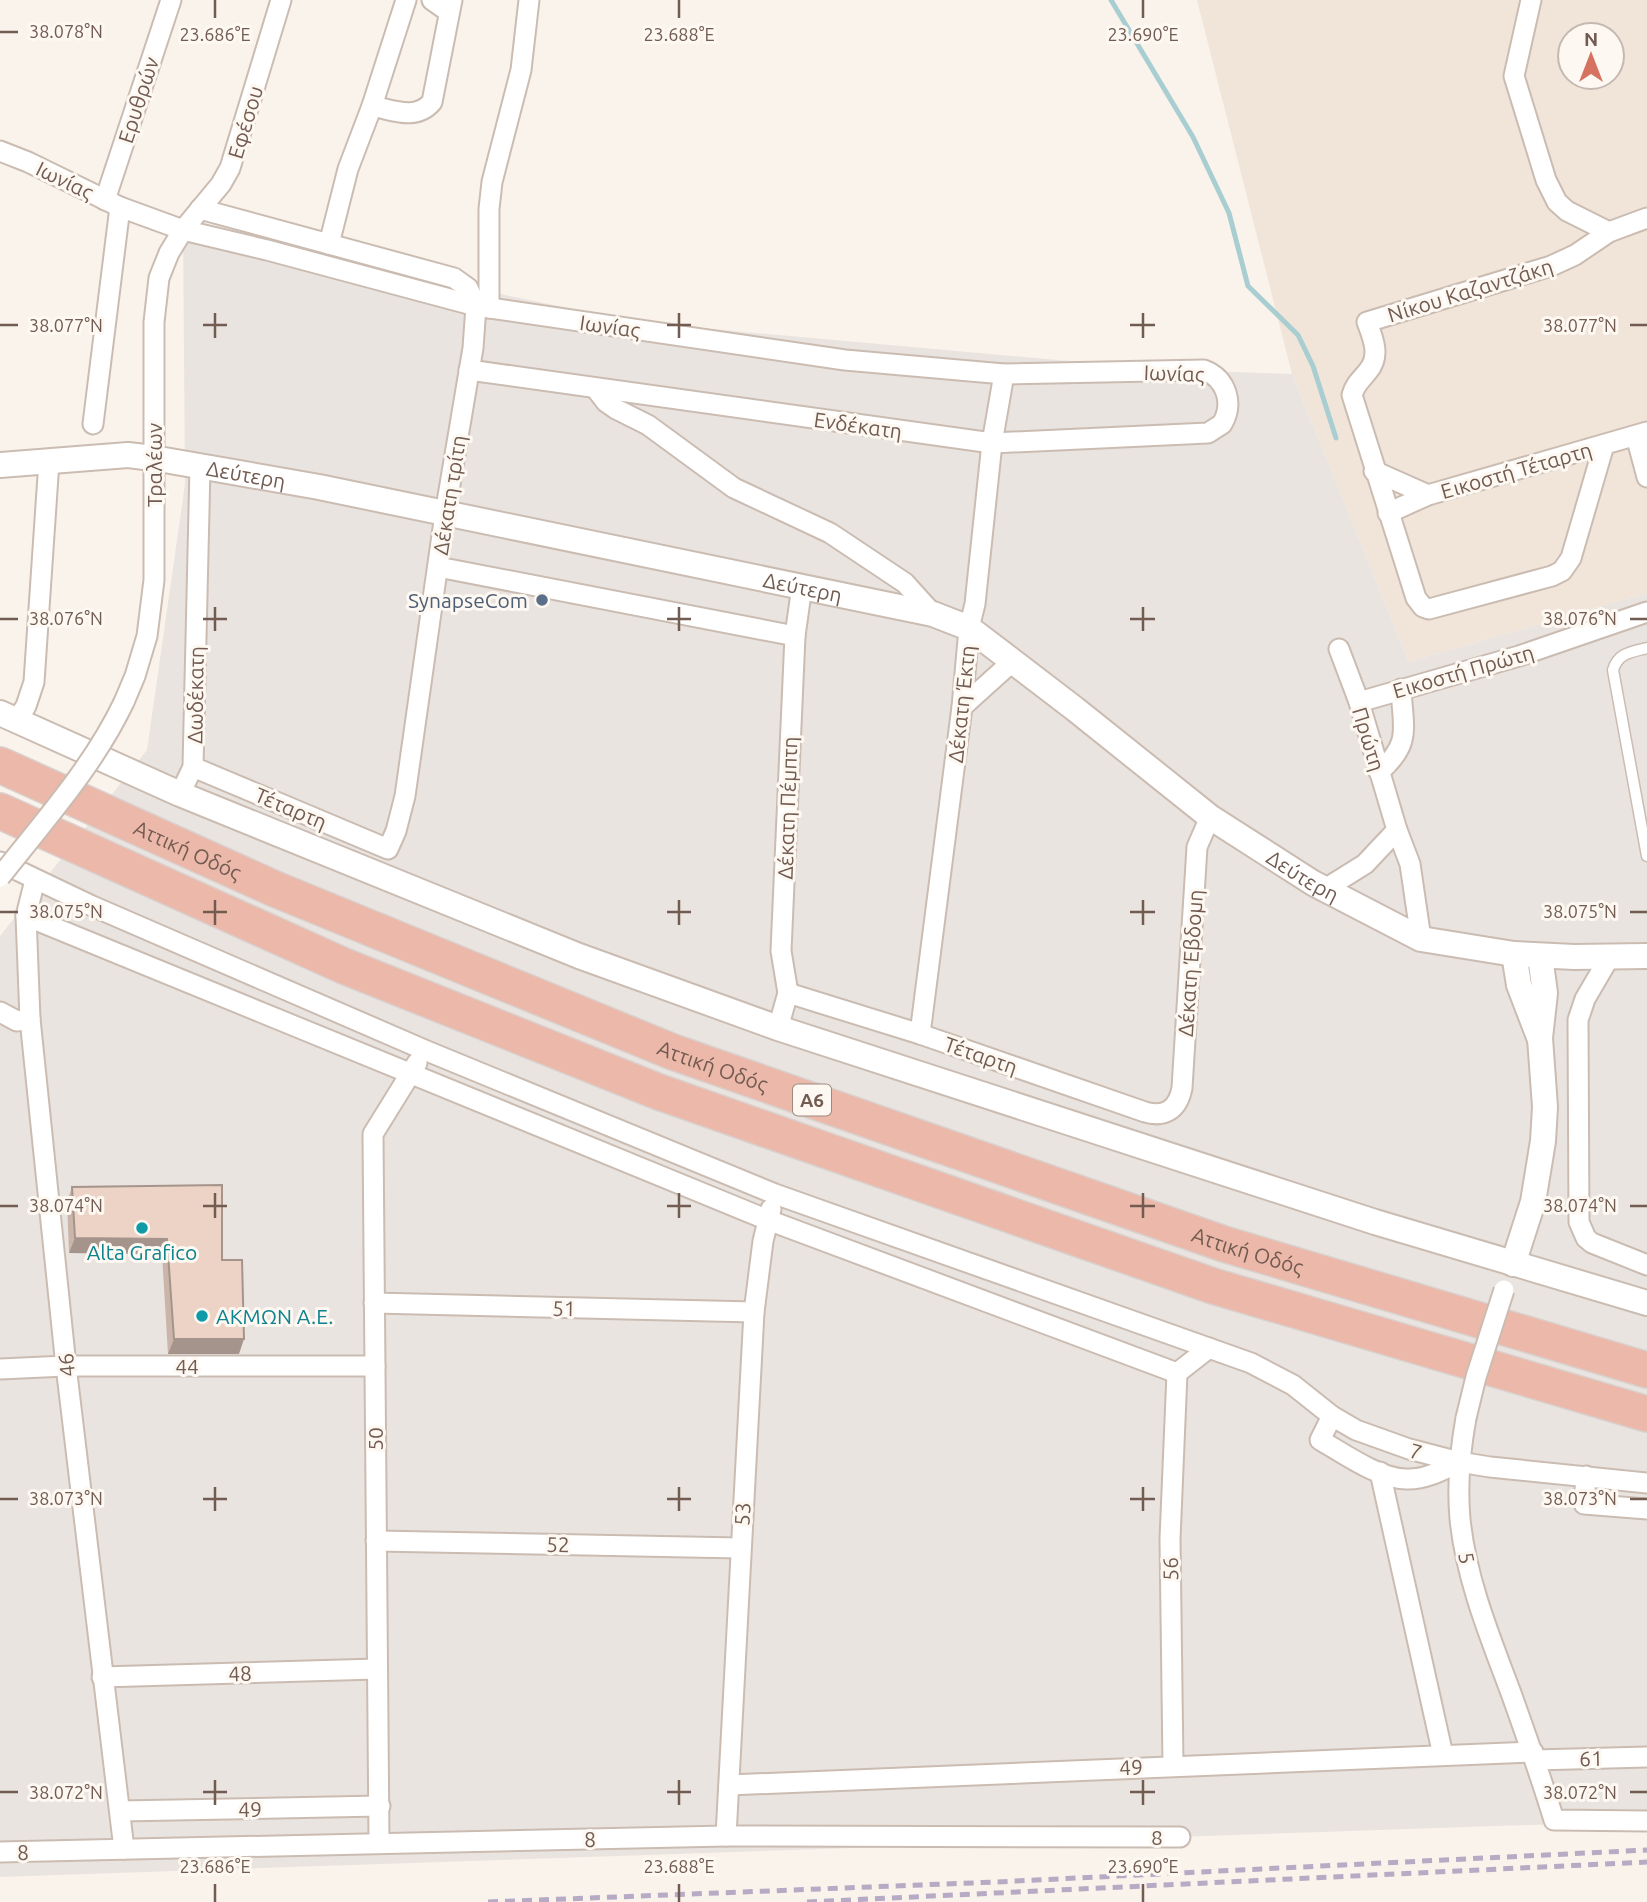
<svg xmlns="http://www.w3.org/2000/svg" width="1647" height="1902" font-family="Ubuntu,sans-serif">
	<rect width="100%" height="100%" fill="#faf3eb"/>
	<path fill="#f1e5da" fill-rule="evenodd" d="M1197,0H1647V593L1409,662L1292,374ZM1570,35H1612V77H1570Z"/>
	<path fill="#eae4e0" d="M183,230L643,323L1170,370L1292,374L1409,662L1647,593V1821L0,1877V936L147,750L185,484Z"/>
	<g fill="none" stroke-linecap="round" stroke-linejoin="round">
		<path stroke="#a9ced2" stroke-width="5" d="M1111,0L1193,137L1229,213L1248,286L1298,335L1313,366L1336,438"/>
		<g stroke="#cbbcb2" stroke-width="13">
			<path id="service" d="M1647,648C1631,652 1618,653 1613,670L1647,856"/>
		</g>
		<g stroke="#cbbcb2" stroke-width="23">
			<g id="minor">
				<path d="M432,0L449,12"/>
				<path d="M1531,0L1514,76L1546,180L1557,202L1567,211L1609,232"/>
				<path d="M372,106C393,110 416,121 432,102L452,0"/>
				<path d="M0,151L28,162L120,207L183,230L267,250L476,306L845,360L1004,374L1204,370C1227,379 1234,404 1222,424L1208,433L992,443L469,370"/>
				<path d="M105,200L171,0"/>
				<path d="M329,244L348,169L372,106L406,0"/>
				<path d="M489,308V209L492,182L521,70L529,0"/>
				<path d="M596,389L606,402L616,409L648,425L734,488L830,533L905,583L933,614"/>
				<path d="M93,424L120,207"/>
				<path d="M1636,436L1647,477"/>
				<path d="M1604,445L1571,558L1562,571L1552,576L1429,609L1423,607L1416,598L1352,395C1355,384 1361,380 1368,371C1381,356 1373,338 1367,322L1551,266L1575,255L1609,232L1647,218"/>
				<path d="M1374,471L1428,495"/>
				<path d="M1388,513L1428,495L1647,432"/>
				<path d="M438,567L795,636"/>
				<path d="M1339,649L1359,702L1397,830L1410,864L1421,939"/>
				<path d="M124,702L135,676L147,636L154,580V322L159,278L169,253L183,230L221,184L230,168L281,0"/>
				<path d="M1359,702L1519,656L1647,612"/>
				<path d="M962,707L1013,661"/>
				<path d="M17,720L26,706L34,682L49,461"/>
				<path d="M193,767L388,849L396,831L405,796L445,514L473,348L476,306L468,288L454,278L200,209"/>
				<path d="M1379,772C1412,743 1403,729 1401,689"/>
				<path d="M180,794L193,767L200,467"/>
				<path d="M0,862L90,905L427,1051L775,1194L1251,1363L1293,1385L1332,1416L1356,1430L1409,1449L1459,1462L1490,1467L1647,1483"/>
				<path d="M35,880L26,916L30,1019L66,1366L124,1849"/>
				<path d="M1325,889L1365,864L1397,830"/>
				<path d="M26,916L768,1220L1177,1373"/>
				<path d="M1609,958L1585,999L1578,1020L1579,1222L1586,1238L1592,1243L1647,1265"/>
				<path d="M788,993L920,1034L1145,1112C1165,1118 1178,1109 1182,1088L1197,847L1210,817"/>
				<path d="M0,1012L17,1021L30,1019"/>
				<path d="M778,1028L788,993L781,951L795,636L802,586"/>
				<path d="M920,1034L962,707L969,628L975,604L992,443L1004,374"/>
				<path d="M374,1303L754,1312"/>
				<path d="M0,1369L66,1366H375"/>
				<path d="M1177,1373L1209,1348"/>
				<path d="M1332,1416L1320,1440C1343,1453 1379,1479 1406,1479C1425,1480 1443,1470 1459,1462"/>
				<path d="M1466,1418C1460,1451 1457,1485 1460,1519C1466,1579 1490,1637 1511,1693C1526,1735 1541,1777 1554,1820L1647,1821"/>
				<path d="M1380,1472L1443,1755"/>
				<path d="M1586,1476L1584,1504L1647,1509"/>
				<path d="M376,1541L740,1548"/>
				<path d="M102,1677L377,1669"/>
				<path d="M1535,1760L1647,1757"/>
				<path d="M1173,1765L1170,1539L1177,1373"/>
				<path d="M729,1785L1533,1752"/>
				<path d="M120,1811L380,1806"/>
				<path d="M726,1836L754,1312L763,1241L771,1209"/>
				<path d="M379,1843L373,1134L417,1063"/>
				<path d="M0,1852L726,1836L1180,1837"/>
			</g>
		</g>
		<g stroke="#cbbcb2" stroke-width="28">
			<g id="tertiary">
				<path id="s1" d="M0,465L128,455L153,458L319,487L933,614L969,628L1075,709L1210,817L1313,883L1421,939L1514,954L1574,957L1647,956"/>
				<path d="M0,713L180,794L579,956L778,1028L1375,1222L1647,1303"/>
				<path d="M1514,954L1519,985L1539,1037"/>
				<path d="M1513,1264L1533,1202L1543,1141L1545,1107L1540,1038L1545,993L1540,956"/>
			</g>
		</g>
		<g stroke="#d8d1ce" stroke-width="38">
			<g id="motorway">
				<path id="s2" d="M0,765L275,889L673,1052L1224,1244L1647,1370"/>
				<path d="M0,811L344,966L659,1092L1213,1286L1647,1414"/>
			</g>
		</g>
		<use href="#service" stroke="#fff" stroke-width="10"/>
		<use href="#minor" stroke="#fff" stroke-width="19"/>
		<use href="#tertiary" stroke="#fff" stroke-width="24"/>
		<use href="#motorway" stroke="#ecb8aa" stroke-width="35"/>
		<g stroke="#b6aac4" stroke-width="5" stroke-dasharray="10 7" stroke-linecap="butt">
			<path d="M488,1902L996,1882L1647,1850"/>
			<path d="M807,1902L1647,1862"/>
		</g>
		<g stroke="#cbbcb2" stroke-width="23" stroke-linecap="butt">
			<g id="minor-bridge">
				<path d="M0,877C44,821 93,767 124,702"/>
				<path d="M1466,1418L1476,1377L1504,1290"/>
			</g>
		</g>
		<use href="#minor-bridge" stroke="#fff" stroke-width="19"/>
	</g>
	<path fill="#cbb5aa" d="M72,1187L222,1260L239,1354H168L162,1254L69,1253L67,1202Z"/>
	<g fill="#a5948b">
		<path d="M75,1238L167,1239L162,1254L69,1253Z"/>
		<path d="M174,1339H244L239,1354H168Z"/>
	</g>
	<path fill="#ecd3c6" stroke="#a5948b" stroke-width="2" d="M222,1185V1260H242L244,1339H174L167,1239L75,1238L72,1187Z"/>
	<path fill="none" stroke="#725b51" stroke-width="2.5" d="M215,0V18M679,0V18M1143,0V18M0,32H18M215,313V338M679,313V338M1143,313V338M0,325H18M203,325H227M667,325H691M1130,325H1155M1630,325H1647M215,607V631M679,607V631M1143,607V631M0,619H18M203,619H227M667,619H691M1130,619H1155M1630,619H1647M215,900V925M679,900V925M1143,900V925M0,912H18M203,912H227M667,912H691M1130,912H1155M1630,912H1647M215,1193V1218M679,1193V1218M1143,1193V1218M0,1206H18M203,1206H227M667,1206H691M1130,1206H1155M1630,1206H1647M215,1487V1511M679,1487V1511M1143,1487V1511M0,1499H18M203,1499H227M667,1499H691M1130,1499H1155M1630,1499H1647M215,1780V1805M679,1780V1805M1143,1780V1805M0,1792H18M203,1792H227M667,1792H691M1130,1792H1155M1630,1792H1647M215,1884V1902M679,1884V1902M1143,1884V1902"/>
	<circle fill="#5c6f8a" stroke="#fdf8f1" stroke-width="2.5" cx="542" cy="600" r="7"/>
	<g fill="#0f9aa8" stroke="#fdf8f1" stroke-width="2.5">
		<circle cx="142" cy="1228" r="7"/>
		<circle cx="202" cy="1316" r="7"/>
	</g>
	<g text-anchor="middle" dominant-baseline="central" stroke-width="6" stroke-linejoin="round" paint-order="stroke">
		<rect fill="#fdf8f1" stroke="#9c8a81" stroke-width="2" x="793" y="1084.5" width="38" height="31" rx="5"/>
		<g font-size="19" font-weight="bold" fill="#725b51">
			<text x="812" y="1100">Α6</text>
		</g>
		<g font-size="21" fill="#725b51" stroke="#fdf8f1">
			<text transform="translate(138 100) rotate(-72)">Ερυθρών</text>
			<text transform="translate(245 122) rotate(-73)">Εφέσου</text>
			<text transform="translate(65 180) rotate(26)">Ιωνίας</text>
			<text transform="translate(1470 290) rotate(-17)">Νίκου Καζαντζάκη</text>
			<text transform="translate(610 326) rotate(8)">Ιωνίας</text>
			<text transform="translate(1174 373) rotate(2)">Ιωνίας</text>
			<text transform="translate(858 425) rotate(8)">Ενδέκατη</text>
			<text transform="translate(154 465) rotate(-90)">Τραλέων</text>
			<text transform="translate(1516 470) rotate(-16)">Εικοστή Τέταρτη</text>
			<text stroke="none"><textPath href="#s1" startOffset="248">Δεύτερη</textPath></text>
			<text transform="translate(449 495) rotate(-81)">Δέκατη τρίτη</text>
			<text stroke="none"><textPath href="#s1" startOffset="816">Δεύτερη</textPath></text>
			<text transform="translate(1463 671) rotate(-16)">Εικοστή Πρώτη</text>
			<text transform="translate(195 695) rotate(-89)">Δωδέκατη</text>
			<text transform="translate(961 704) rotate(-84)">Δέκατη Έκτη</text>
			<text transform="translate(1369 739) rotate(73)">Πρώτη</text>
			<text transform="translate(291 808) rotate(23)">Τέταρτη</text>
			<text transform="translate(787 808) rotate(-88)">Δέκατη Πέμπτη</text>
			<text stroke="none"><textPath href="#s2" startOffset="206">Αττική Οδός</textPath></text>
			<text stroke="none"><textPath href="#s1" startOffset="1404">Δεύτερη</textPath></text>
			<text transform="translate(1190 963) rotate(-86)">Δέκατη Έβδομη</text>
			<text transform="translate(981 1055) rotate(19)">Τέταρτη</text>
			<text stroke="none"><textPath href="#s2" startOffset="774">Αττική Οδός</textPath></text>
			<text stroke="none"><textPath href="#s2" startOffset="1340">Αττική Οδός</textPath></text>
			<text transform="translate(564 1308) rotate(1)">51</text>
			<text transform="translate(66 1365) rotate(-96)">46</text>
			<text x="187" y="1366">44</text>
			<text transform="translate(375 1439) rotate(-90)">50</text>
			<text transform="translate(1416 1451) rotate(16)">7</text>
			<text transform="translate(742 1514) rotate(-87)">53</text>
			<text transform="translate(558 1544) rotate(1)">52</text>
			<text transform="translate(1467 1558) rotate(78)">5</text>
			<text transform="translate(1170 1569) rotate(-91)">56</text>
			<text transform="translate(240 1673) rotate(-2)">48</text>
			<text transform="translate(1591 1758) rotate(-1)">61</text>
			<text transform="translate(1131 1767) rotate(-3)">49</text>
			<text transform="translate(250 1809) rotate(-1)">49</text>
			<text x="1157" y="1837">8</text>
			<text transform="translate(590 1839) rotate(-1)">8</text>
			<text transform="translate(23 1852) rotate(-1)">8</text>
		</g>
		<g font-size="21" fill="#4e5e75" stroke="#fdf8f1" text-anchor="end">
			<text x="528" y="600">SynapseCom</text>
		</g>
		<g font-size="21" fill="#0d838f" stroke="#fdf8f1">
			<text x="142" y="1252">Alta Grafico</text>
			<text x="216" y="1316" text-anchor="start">ΑΚΜΩΝ Α.Ε.</text>
		</g>
	</g>
	<g font-size="18" text-anchor="middle" fill="#725b51" stroke="#fdf8f1" stroke-width="6" stroke-linejoin="round" paint-order="stroke">
		<text x="66" y="38">38.078°N</text>
		<text x="215" y="41">23.686°E</text>
		<text x="679" y="41">23.688°E</text>
		<text x="1143" y="41">23.690°E</text>
		<text x="66" y="332">38.077°N</text>
		<text x="1580" y="332">38.077°N</text>
		<text x="66" y="625">38.076°N</text>
		<text x="1580" y="625">38.076°N</text>
		<text x="66" y="918">38.075°N</text>
		<text x="1580" y="918">38.075°N</text>
		<text x="66" y="1212">38.074°N</text>
		<text x="1580" y="1212">38.074°N</text>
		<text x="66" y="1505">38.073°N</text>
		<text x="1580" y="1505">38.073°N</text>
		<text x="66" y="1799">38.072°N</text>
		<text x="1580" y="1799">38.072°N</text>
		<text x="215" y="1873">23.686°E</text>
		<text x="679" y="1873">23.688°E</text>
		<text x="1143" y="1873">23.690°E</text>
	</g>
	<g transform="translate(1591 56)"><circle r="33" fill="#fdf8f1" stroke="#c5b9b1" stroke-width="2"/>
	<path d="M0-5L12 26L0 18L-12 26Z" fill="#d57360"/>
	<text y="-10" font-size="19" font-weight="bold" text-anchor="middle" fill="#725b51">N</text>
	</g>
</svg>
